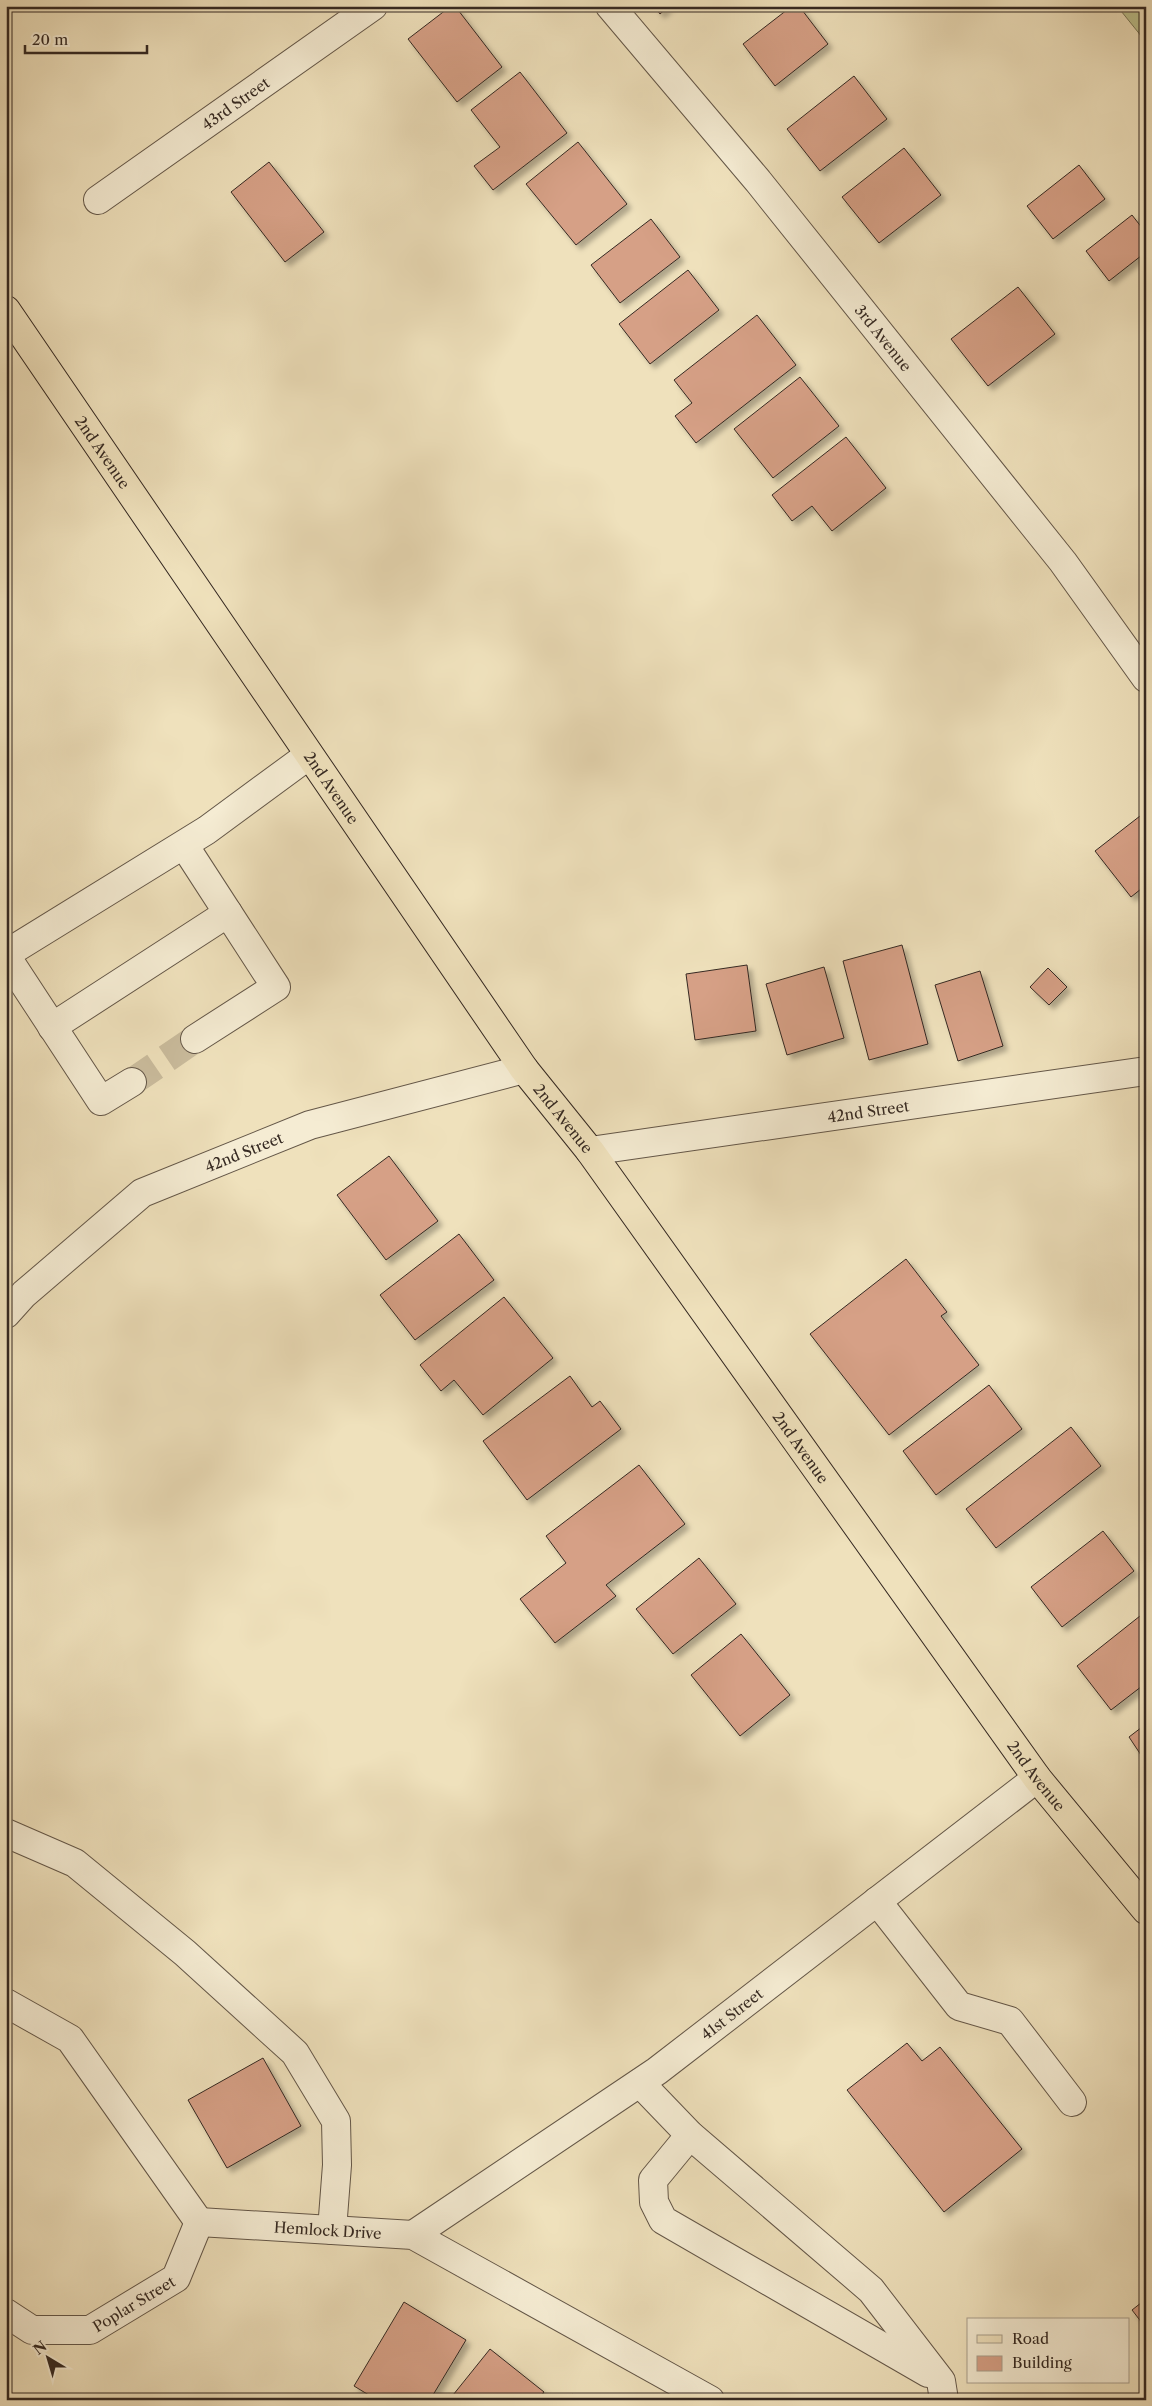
<svg xmlns="http://www.w3.org/2000/svg" width="1152" height="2406" font-family="'Libre Caslon Text',serif">
	<defs>
		<filter id="shadow"><feDropShadow dx="4.5" dy="4.5" stdDeviation="2.5" flood-color="#0004"/></filter>
	</defs>
	<rect width="100%" height="100%" fill="#efe1bc"/>
	<filter id="stains"><feTurbulence type="fractalNoise" baseFrequency=".004" numOctaves="4"/><feColorMatrix values="0 0 0 0 .2 0 0 0 0 .09 0 0 0 0 .02 0 0 0 .5 -.17"/></filter>
	<radialGradient id="worn" r=".72"><stop offset=".6" stop-color="#630" stop-opacity="0"/><stop offset="1" stop-color="#630" stop-opacity=".3"/></radialGradient>
	<path fill="#bdc28e" stroke="#797658" d="M1117,6H1146V42Z"/>
	<g fill="#d6a086" stroke="#352922" filter="url(#shadow)">
		<path d="M451,6H455L502,67L457,102L408,39Z"/>
		<path d="M654,6H669L660,14Z"/>
		<path d="M792,6H799L828,44L775,86L743,44Z"/>
		<path d="M520,72L567,133L493,190L474,166L500,147L471,110Z"/>
		<path d="M854,76L887,119L820,171L787,129Z"/>
		<path d="M578,142L627,204L576,245L526,184Z"/>
		<path d="M904,148L941,195L879,243L842,197Z"/>
		<path d="M269,162L324,232L285,262L231,192Z"/>
		<path d="M1079,165L1105,199L1053,239L1027,206Z"/>
		<path d="M1132,215L1146,233V252L1109,281L1086,251Z"/>
		<path d="M651,219L680,257L620,303L591,265Z"/>
		<path d="M688,270L719,310L650,364L619,324Z"/>
		<path d="M1018,287L1055,334L988,386L951,339Z"/>
		<path d="M757,315L796,365L696,443L675,416L692,403L674,380Z"/>
		<path d="M800,377L839,426L773,478L734,429Z"/>
		<path d="M846,437L886,488L832,531L812,506L792,521L772,495Z"/>
		<path d="M1140,816L1146,823V885L1131,897L1095,851Z"/>
		<path d="M902,945L928,1044L869,1060L843,961Z"/>
		<path d="M747,965L756,1031L695,1040L686,974Z"/>
		<path d="M824,967L844,1038L787,1055L766,984Z"/>
		<path d="M1048,968L1067,987L1049,1005L1030,987Z"/>
		<path d="M980,971L1003,1046L958,1061L935,985Z"/>
		<path d="M389,1156L438,1221L386,1260L337,1195Z"/>
		<path d="M459,1234L494,1280L415,1340L380,1295Z"/>
		<path d="M906,1259L947,1312L941,1316L979,1365L889,1435L810,1334Z"/>
		<path d="M504,1297L553,1358L483,1415L454,1380L441,1391L420,1365Z"/>
		<path d="M570,1376L592,1407L600,1401L621,1429L527,1500L483,1441Z"/>
		<path d="M989,1385L1022,1429L936,1495L903,1451Z"/>
		<path d="M1071,1427L1101,1466L996,1548L966,1509Z"/>
		<path d="M639,1465L685,1524L606,1585L616,1596L555,1643L520,1599L566,1563L546,1536Z"/>
		<path d="M1103,1531L1134,1571L1062,1627L1031,1587Z"/>
		<path d="M699,1558L736,1604L673,1654L636,1609Z"/>
		<path d="M1145,1612L1146,1683L1111,1710L1077,1666Z"/>
		<path d="M741,1634L790,1695L740,1736L691,1675Z"/>
		<path d="M1146,1724V1751L1141,1755L1129,1737Z"/>
		<path d="M907,2043L922,2061L940,2047L1022,2149L944,2212L847,2090Z"/>
		<path d="M263,2058L301,2126L227,2168L188,2100Z"/>
		<path d="M1146,2299V2328L1132,2310Z"/>
		<path d="M404,2302L466,2340L430,2400H377L354,2386Z"/>
		<path d="M490,2349L544,2392L538,2400H449Z"/>
		<path d="M572,2394L580,2400H568Z"/>
	</g>
	<g fill="none" stroke-linecap="round" stroke-linejoin="round">
		<path stroke="#cabc9d" stroke-width="28" stroke-dasharray="28 14" stroke-linecap="butt" d="M132,1082L195,1039"/>
		<g stroke="#645748" stroke-width="30">
			<g id="minor">
				<path id="s1" d="M610,6L758,181L1063,562L1146,678"/>
				<path id="s2" d="M98,200L373,6"/>
				<path d="M184,845L276,987L195,1039"/>
				<path d="M6,954L207,830L309,755"/>
				<path d="M6,956L101,1101L132,1082"/>
				<path d="M52,1027L228,913"/>
				<path id="s3" d="M590,1151L1146,1071"/>
				<path id="s4" d="M6,1314L24,1294L142,1193L310,1125L524,1069"/>
				<path d="M6,1833L75,1863L185,1953L295,2053L336,2121L337,2165L332,2230"/>
				<path d="M877,1901L959,2006L1010,2021L1072,2102"/>
				<path d="M6,2003L70,2039L199,2222"/>
				<path d="M640,2083L690,2135L871,2290L941,2381L944,2400"/>
				<path d="M690,2135L653,2180L654,2202L663,2220L928,2373"/>
				<path id="s5" d="M199,2222L413,2235L710,2400"/>
				<path id="s6" d="M413,2235L657,2071L1037,1778"/>
				<path id="s7" d="M6,2313L32,2330H90L176,2278L199,2222"/>
			</g>
		</g>
		<g stroke="#352922" stroke-width="30">
			<g id="major">
				<path id="s8" d="M6,310L524,1069L590,1151L1037,1778L1146,1910"/>
			</g>
		</g>
		<use href="#minor" stroke="#f5ecd3" stroke-width="28"/>
		<use href="#major" stroke="#efe1bc" stroke-width="28"/>
	</g>
	<g text-anchor="middle" dominant-baseline="central" stroke-width="4.5" stroke-linejoin="round" paint-order="stroke">
		<g font-size="15" fill="#352922" stroke="#f5ecd3">
			<text stroke="none"><textPath href="#s2" startOffset="168">43rd Street</textPath></text>
			<text stroke="none"><textPath href="#s1" startOffset="430">3rd Avenue</textPath></text>
			<text stroke="none"><textPath href="#s8" startOffset="172">2nd Avenue</textPath></text>
			<text stroke="none"><textPath href="#s8" startOffset="578">2nd Avenue</textPath></text>
			<text stroke="none"><textPath href="#s3" startOffset="281">42nd Street</textPath></text>
			<text stroke="none"><textPath href="#s8" startOffset="982">2nd Avenue</textPath></text>
			<text stroke="none"><textPath href="#s4" startOffset="292">42nd Street</textPath></text>
			<text stroke="none"><textPath href="#s8" startOffset="1388">2nd Avenue</textPath></text>
			<text stroke="none"><textPath href="#s8" startOffset="1792">2nd Avenue</textPath></text>
			<text stroke="none"><textPath href="#s6" startOffset="388">41st Street</textPath></text>
			<text stroke="none"><textPath href="#s5" startOffset="129">Hemlock Drive</textPath></text>
			<text stroke="none"><textPath href="#s7" startOffset="140">Poplar Street</textPath></text>
		</g>
	</g>
	<rect width="1152" height="2406" fill="none" stroke="#efe1bc" stroke-width="25"/>
	<rect x="8" y="8" width="1137" height="2391" fill="none" stroke="#352922" stroke-width="2.5"/>
	<rect x="12" y="12" width="1127" height="2381" fill="none" stroke="#352922"/>
	<rect x="967" y="2318" width="162" height="65" fill="#f5ecd3" stroke="#a89e8c"/>
	<rect x="977" y="2335" width="25" height="8" fill="#efe1bc" stroke="#a89e8c"/>
	<text x="1012" y="2344" font-size="15" fill="#352922">Road</text>
	<rect x="977" y="2356" width="25" height="15" fill="#d6a086" stroke="#a89e8c"/>
	<text x="1012" y="2368" font-size="15" fill="#352922">Building</text>
	<g transform="translate(48 2358) rotate(322)" stroke="#f5ecd3" stroke-width="4" paint-order="stroke">
	<path d="M0-4L9 19L0 12L-9 19Z" fill="#352922"/>
	<text y="-8" font-size="14" font-weight="bold" text-anchor="middle" fill="#352922">N</text>
	</g>
	<path d="M25 45v8h122v-8" fill="none" stroke="#352922" stroke-width="2.5"/>
	<text x="32" y="45" font-size="15" fill="#352922" stroke="#f5ecd3" stroke-width="4" paint-order="stroke">20 m</text>
	<rect width="100%" height="100%" filter="url(#stains)"/>
	<rect width="100%" height="100%" fill="url(#worn)"/>
</svg>
